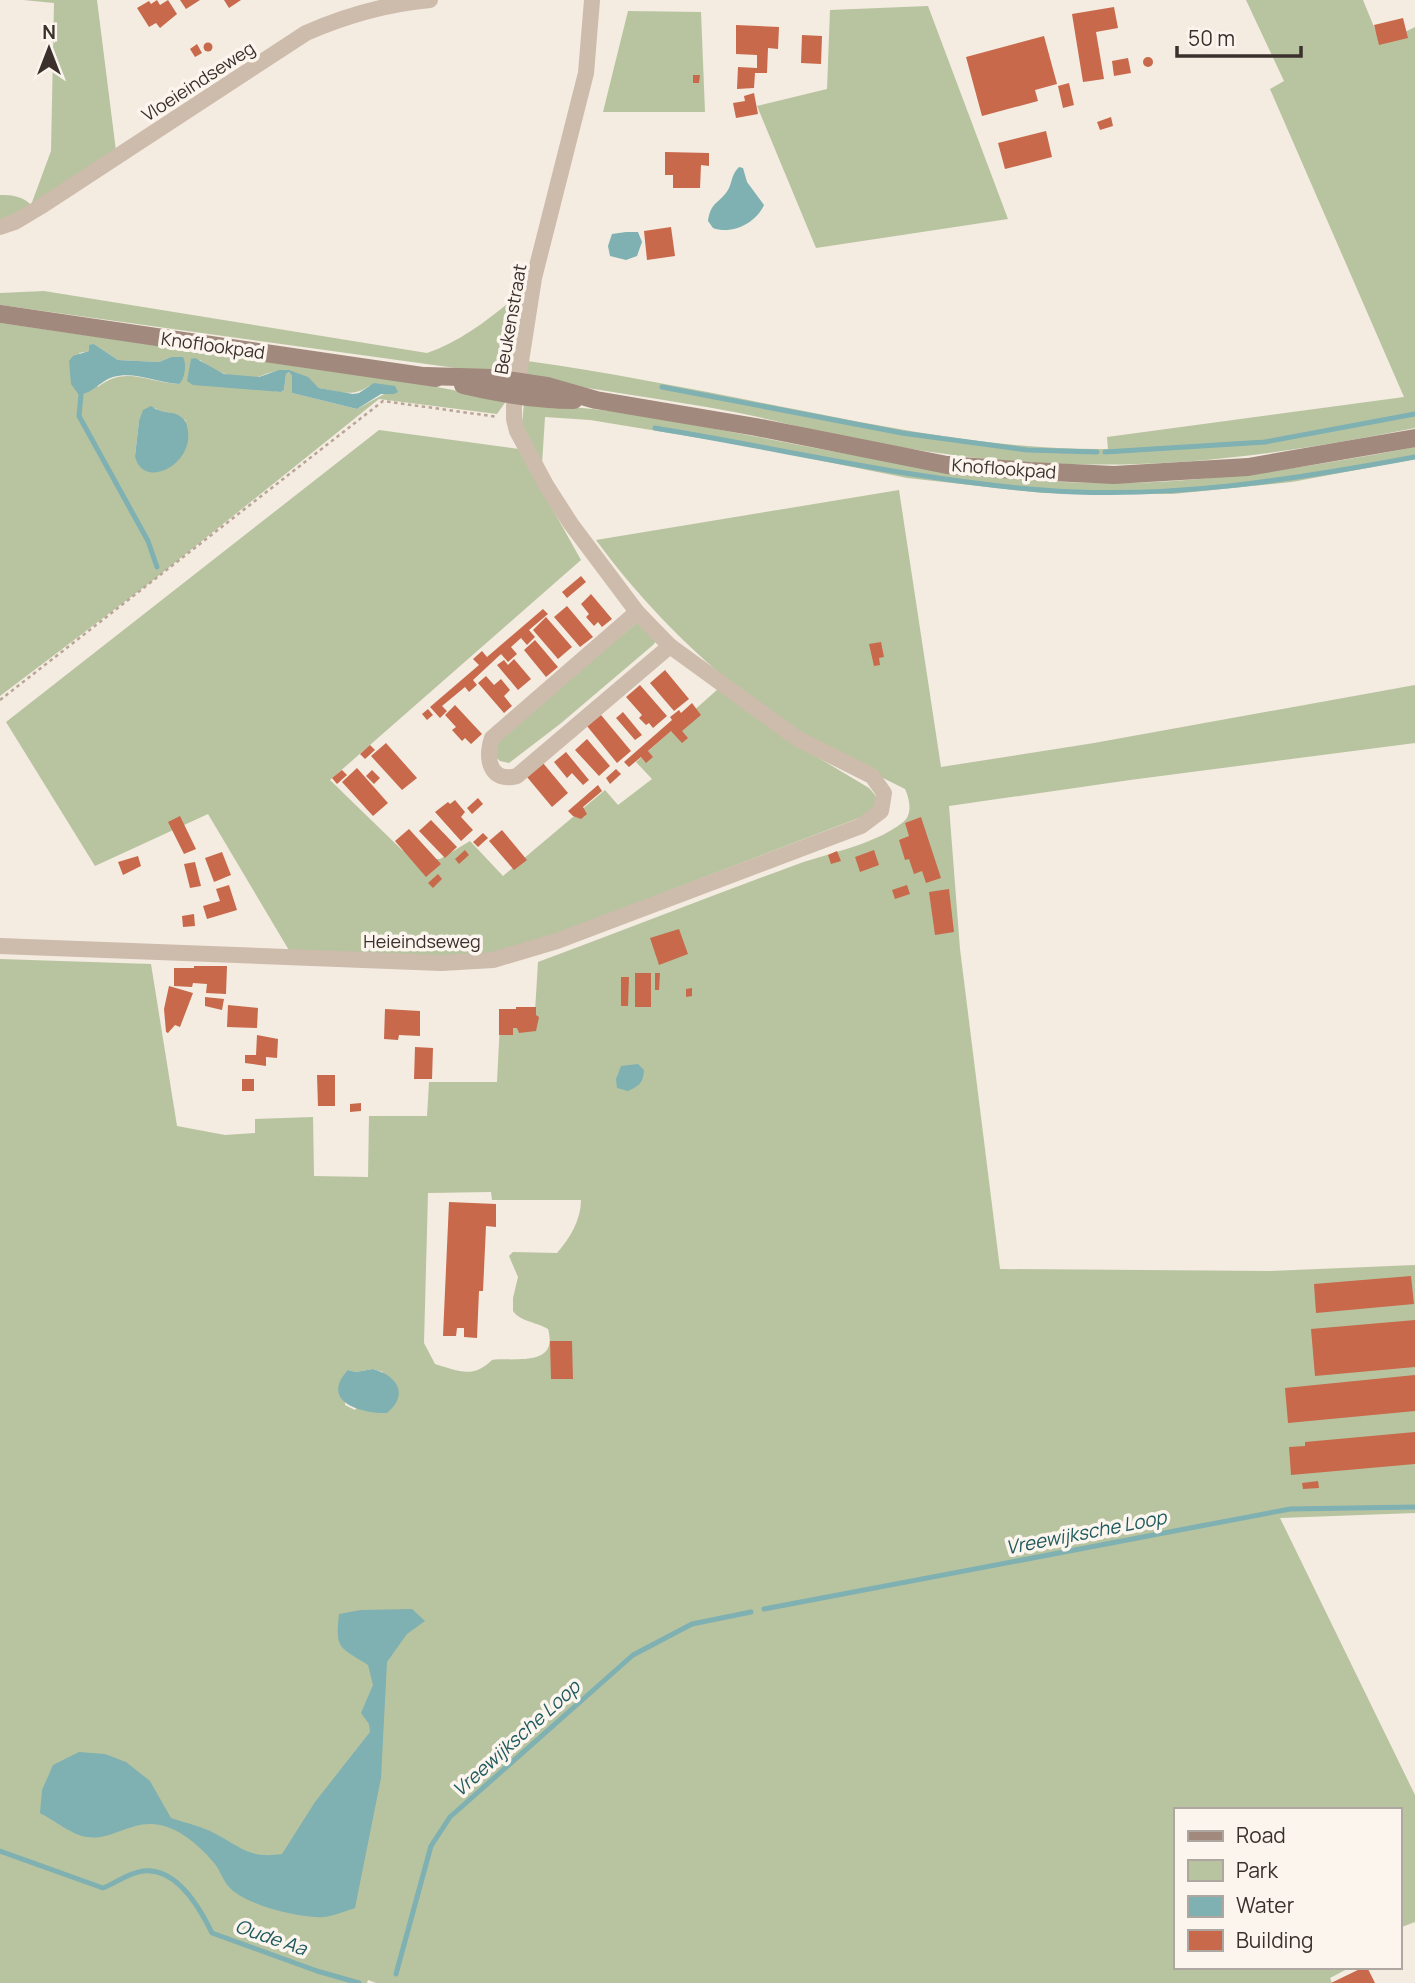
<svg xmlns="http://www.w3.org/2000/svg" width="1415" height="1983" font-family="Manrope,sans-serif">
	<rect width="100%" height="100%" fill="#f4ebe1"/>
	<g fill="#b8c4a0" fill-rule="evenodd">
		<path d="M23,0H97L116,151L30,206L0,221V195C12,195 23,196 31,205L51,151L54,3Z"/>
		<path d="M1246,0H1363L1381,44L1415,27V428C1300,451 1186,468 1068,464C1004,463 938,454 874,443C827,435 781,421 734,412C665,399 595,390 525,378L527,361C620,374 712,393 804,411C904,431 1005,450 1108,449L1107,437L1404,397L1270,89L1284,81Z"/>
		<path d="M928,6L1008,219L816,248L757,106L827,89L830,10Z"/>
		<path d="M628,11L701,12L705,112H603Z"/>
		<path d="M528,286L513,376L0,305V293L44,291L427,353C465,340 497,313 528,286Z"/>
		<path d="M0,323L399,380L507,400L497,414L379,399L152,581L0,696ZM94,344L118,360L159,362L171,357L179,384C148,383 126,365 98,387L79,353L90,351ZM200,360C216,373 237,380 258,377C262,376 264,374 269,373C288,367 306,375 319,388C338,391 352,398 369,386L386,393L357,409L292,393V376L289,372L286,374L284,390L281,392L258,389L190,373V366ZM155,408C165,416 175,411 186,421L135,456L139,421Z"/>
		<path d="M524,402C556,406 587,408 619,412C767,435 913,474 1063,482C1180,488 1300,469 1415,447V459L1292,482L1173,494L1042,493L907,478L749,446L590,420L545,417L542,464L522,424Z"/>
		<path d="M379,430L519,449L581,560L330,780L402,850L418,859H440L470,841L503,876L605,790L618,805L652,779L636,762L718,689L792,742L869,788L875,795L877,805L872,813L493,958L290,952L208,814L95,866L6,722Z"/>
		<path d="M899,490L941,767L1094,743L1415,685V743L1130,780L949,806L960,949L1000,1269L1270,1271L1415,1265V1513L1280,1518L1415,1795V1922L1399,1928V1810H1175V1967H1351L1330,1978L1332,1983H376L368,1980L367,1983H0V959L151,964L177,1126L225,1135L255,1133V1119L313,1117L314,1176L368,1177L369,1116H427L429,1082H497L500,1023L534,1028L538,962C625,930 711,896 798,864C832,852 873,845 902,823C913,815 910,800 905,789C870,771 834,755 801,734C722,683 651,615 596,540ZM491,1192L492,1200H581C581,1220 570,1238 557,1253L513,1252L509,1256L518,1277L513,1298V1311C521,1322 537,1322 548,1329C559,1368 514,1357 492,1360C473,1379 458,1371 435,1364L424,1343L428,1193ZM373,1369L383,1372L355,1410L345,1405L348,1370L356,1372Z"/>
		<path d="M639,621L659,638L653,645L560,724L509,763L500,761L489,751L492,743Z"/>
	</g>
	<g fill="#7fb0b2">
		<path d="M739,167L743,168L747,182L764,205C756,223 732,235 713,228L708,221C711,203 716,205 726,193C733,184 730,176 739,167Z"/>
		<path d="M626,232H638L642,242L637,256L626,260L610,256L608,246L612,234Z"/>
		<path d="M94,344L118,360L159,362L171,357H183C187,364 185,379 179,384C157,383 135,371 113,377C100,381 93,393 79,395L71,384L69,361L73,356L89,351V345Z"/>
		<path d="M195,358L224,374L259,377L279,370H289L308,377L319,388L353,394L359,393L374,383L395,386L398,392L394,394H381L357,409L292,393V376L289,372L286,374L284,390L281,392L193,385L187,381L191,359Z"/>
		<path d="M151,406C154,408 157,410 161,411C168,414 174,411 181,417C186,420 187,425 188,431C193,466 142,490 135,456L139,421L143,410Z"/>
		<path d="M638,1064L644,1070C643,1083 640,1085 628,1091L617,1088L616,1079L621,1066Z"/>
		<path d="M373,1369C398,1376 409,1395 387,1413C361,1414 319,1401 348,1370L356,1372Z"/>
		<path d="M412,1609L425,1621L407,1634L387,1662L381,1778L355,1908C345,1911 334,1916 324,1917C301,1919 245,1905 229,1887C223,1880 220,1871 215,1864C202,1848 181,1829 160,1825C132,1819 112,1841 87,1837C72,1835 54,1820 40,1813L42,1790L53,1765L79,1752L105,1754L126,1762L150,1781L171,1818C185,1823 201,1826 214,1833C241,1847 249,1859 282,1854L315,1802L370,1732L369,1724L361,1713L373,1685L368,1665C339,1647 335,1649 339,1614L361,1610Z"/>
	</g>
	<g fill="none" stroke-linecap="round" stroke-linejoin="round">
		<g stroke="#7fb0b2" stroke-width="5">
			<path d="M662,387L902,433L1027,450L1097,452"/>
			<path d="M81,395L79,416L148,541L157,567"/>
			<path d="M655,428C784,449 911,480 1042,490C1168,500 1291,480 1415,457"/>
			<path d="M1105,452L1265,442L1415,414"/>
			<path d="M764,1609L1290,1509L1415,1507"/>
			<path d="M0,1851L103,1888C116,1883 128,1873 143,1871C176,1867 200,1908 212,1933L317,1971L359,1983"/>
			<path d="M396,1974L431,1846L450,1817L633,1655L692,1624L751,1612"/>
		</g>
	</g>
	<g fill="#c8694b">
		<path d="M157,0L160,5L168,0L177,14L160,28L156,23L149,27L137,8L149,1L151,4Z"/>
		<path d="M180,0H200L186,9Z"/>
		<path d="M224,0H241L229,8Z"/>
		<path d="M1114,7L1118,28L1096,32L1104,79L1083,82L1072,14Z"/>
		<path d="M1403,18L1408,38L1379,45L1374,25Z"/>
		<path d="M736,25L779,27L778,49L768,48L767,73H755L754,88L737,89L738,67L757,68V55L736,54Z"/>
		<path d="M802,35L822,36L821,64L801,63Z"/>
		<path d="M1044,36L1057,84L1035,90L1038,101L982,116L966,57Z"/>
		<circle cx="208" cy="47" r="4.5"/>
		<path d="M197,44L202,53L195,57L190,49Z"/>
		<circle cx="1148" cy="62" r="5"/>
		<path d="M1128,58L1131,73L1114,76L1112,61Z"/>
		<path d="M693,75H700L699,83H693Z"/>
		<path d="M1069,83L1074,105L1063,108L1058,86Z"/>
		<path d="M754,93L758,114L736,118L733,103L745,101L744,96Z"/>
		<path d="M1111,117L1113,126L1100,130L1097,122Z"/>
		<path d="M1046,131L1052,157L1005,169L998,143Z"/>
		<path d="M665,152L709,153V166L701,165L700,188H673V175H665Z"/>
		<path d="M671,227L675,256L647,260L644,231Z"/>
		<path d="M581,576L586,582L567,598L562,592Z"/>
		<path d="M591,594L612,619L602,627L598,622L594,626L586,617L589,614L581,604Z"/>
		<path d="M567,606L593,637L580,647L554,617Z"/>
		<path d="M543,609L548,614L529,630L535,637L527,645L521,638L511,647L517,654L508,662L501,654L473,680L477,685L469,692L465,687L442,706L447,711L440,718L430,707L479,665L473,659L482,651L487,657Z"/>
		<path d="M546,617L572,647L558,659L533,630Z"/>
		<path d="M535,640L558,667L546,677L524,650Z"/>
		<path d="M881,642L884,657L879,658L880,665L874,666L869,644Z"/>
		<path d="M514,659L531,679L518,690L497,665L504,660L508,665Z"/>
		<path d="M665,670L689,699L674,711L650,683Z"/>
		<path d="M486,676L494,685L501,679L510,690L504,696L512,706L504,713L478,683Z"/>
		<path d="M640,685L667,716L653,728L649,723L646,725L639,718L642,715L626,697Z"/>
		<path d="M692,703L701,715L682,731L688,738L682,743L671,731L648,751L653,757L646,763L641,757L629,767L624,762L672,720L670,717L679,710L681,713Z"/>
		<path d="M455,705L482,734L471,744L465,738L462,741L452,730L456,727L445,715Z"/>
		<path d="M428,709L433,715L427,720L422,714Z"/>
		<path d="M623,712L642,735L635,740L616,718Z"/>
		<path d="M601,715L631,751L617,763L587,726Z"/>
		<path d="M587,739L610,766L599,776L575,750Z"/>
		<path d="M386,743L417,778L402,790L371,756Z"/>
		<path d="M370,745L375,750L365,759L360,754Z"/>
		<path d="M566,752L589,780L583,785L572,773L567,778L554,762Z"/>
		<path d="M543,763L568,793L552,807L527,777Z"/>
		<path d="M357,768L388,803L373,816L342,782Z"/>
		<path d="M616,769L621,774L610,784L606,778Z"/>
		<path d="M342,770L347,775L337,784L332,778Z"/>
		<path d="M372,770L380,778L374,784L366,776Z"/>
		<path d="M598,785L602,791L583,807L587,814L581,819L573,816L568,811Z"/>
		<path d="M478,798L483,804L472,814L467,808Z"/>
		<path d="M455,800L465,812L461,817L473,830L461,841L435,812L448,802L450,804Z"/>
		<path d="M180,816L196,849L184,854L168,822Z"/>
		<path d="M921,817L941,878L926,883L922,871L914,874L909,859L905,860L899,840L909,836L905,823Z"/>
		<path d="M431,820L457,847L445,858L419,831Z"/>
		<path d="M409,829L441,864L426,877L395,841Z"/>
		<path d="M502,830L527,860L514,870L489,841Z"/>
		<path d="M483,833L488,838L478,847L473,842Z"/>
		<path d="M465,850L469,855L459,864L455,859Z"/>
		<path d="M874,850L879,865L860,872L855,857Z"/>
		<path d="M837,851L841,861L831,864L828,855Z"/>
		<path d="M222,852L231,875L214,882L205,858Z"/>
		<path d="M138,856L141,866L123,875L118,862Z"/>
		<path d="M195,862L201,886L190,888L184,864Z"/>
		<path d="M438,874L442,879L433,888L428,883Z"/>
		<path d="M229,885L237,910L207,919L203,906L220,901L216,889Z"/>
		<path d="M907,885L910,894L895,899L892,890Z"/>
		<path d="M949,889L954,932L935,935L929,892Z"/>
		<path d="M194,914L195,926L183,927L182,916Z"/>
		<path d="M679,929L688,954L659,965L650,938Z"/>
		<path d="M194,966H227L226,994L206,993L207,984L193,983L192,987L174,986V968H194Z"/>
		<rect x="635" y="973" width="16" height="34"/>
		<path d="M655,973H660L659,990H655Z"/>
		<path d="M621,977H629L628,1006H621Z"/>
		<path d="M169,986L193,993L180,1027L175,1025L168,1033L166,1032L164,1009Z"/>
		<path d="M692,988V996L686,997V989Z"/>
		<path d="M205,997L224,999L222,1010L205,1006Z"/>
		<path d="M228,1005L258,1008L257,1028L227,1027Z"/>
		<path d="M516,1007H536V1015L539,1017L536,1031L519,1033L517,1028H513V1035H499V1009H516Z"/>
		<path d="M385,1009L420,1011V1036L399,1035L398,1040L384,1039Z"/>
		<path d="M257,1035L278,1039L277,1058L266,1057V1066L245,1063V1055H256Z"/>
		<path d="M415,1047L433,1048L432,1079H414Z"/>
		<path d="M317,1075H335V1106H318Z"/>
		<rect x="242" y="1079" width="12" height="12"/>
		<path d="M361,1103V1111L350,1112V1104Z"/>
		<path d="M449,1202L496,1204V1227L486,1226L483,1291H479L477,1338L464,1337V1328H457L456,1336H443Z"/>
		<path d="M1411,1276L1414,1304L1316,1313L1314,1284Z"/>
		<path d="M1415,1320V1367L1315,1376L1311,1329Z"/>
		<path d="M550,1341H572L573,1379H551Z"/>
		<path d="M1415,1375V1411L1288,1423L1285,1388Z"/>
		<path d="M1415,1432V1464L1291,1475L1289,1447L1305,1446V1442Z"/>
		<path d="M1318,1481L1319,1488L1303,1489L1302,1483Z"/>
		<path d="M1364,1967H1367L1375,1983H1331Z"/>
	</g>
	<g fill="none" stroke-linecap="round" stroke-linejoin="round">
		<path stroke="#b9a596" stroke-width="2.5" stroke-dasharray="3.5 3.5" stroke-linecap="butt" d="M0,700L383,401L498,417"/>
		<g stroke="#cdbbac" stroke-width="16">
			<path d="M0,227L15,222L40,207L306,33C347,15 386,4 430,0"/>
			<path d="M637,612L492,738C485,759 490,783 517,776L670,646"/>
			<path d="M0,946L441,963L493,960L557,941L861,826L881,811L884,793L872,776L798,739L670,646L637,612L571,524L546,485L517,431L514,419V406L534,278L586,73L592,0"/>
		</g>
		<g stroke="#a18a7d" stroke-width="18">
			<path d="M0,314L436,378"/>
			<path d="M426,376L493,378L547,386L596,400L756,427L947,465L1030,471L1114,475L1248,467L1415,438"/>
			<path d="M463,385C501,394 536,400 574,400"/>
		</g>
	</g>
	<g text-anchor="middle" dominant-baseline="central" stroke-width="7" stroke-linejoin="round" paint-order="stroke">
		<g font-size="18" fill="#3b302b" stroke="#fbf5ee">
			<text transform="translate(198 81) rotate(-33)">Vloeieindseweg</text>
			<text transform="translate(510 319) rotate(-80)">Beukenstraat</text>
			<text transform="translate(213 345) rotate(8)">Knoflookpad</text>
			<text transform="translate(1004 468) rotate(4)">Knoflookpad</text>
			<text x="422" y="941">Heieindseweg</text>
		</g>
		<g font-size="19" font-style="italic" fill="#1f5a5e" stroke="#fbf5ee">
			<text transform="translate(1086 1532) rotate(-11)">Vreewijksche Loop</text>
			<text transform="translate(516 1738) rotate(-42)">Vreewijksche Loop</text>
			<text transform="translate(271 1937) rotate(19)">Oude Aa</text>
		</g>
	</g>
	<rect x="1174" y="1808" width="228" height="161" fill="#fbf5ee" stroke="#aea6a0" stroke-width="2"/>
	<rect x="1188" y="1831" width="35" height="10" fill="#a18a7d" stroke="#aea6a0" stroke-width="2"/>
	<text x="1236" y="1843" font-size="21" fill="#3b302b">Road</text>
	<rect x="1188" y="1860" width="35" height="21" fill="#b8c4a0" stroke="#aea6a0" stroke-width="2"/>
	<text x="1236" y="1878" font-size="21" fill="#3b302b">Park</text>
	<rect x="1188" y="1896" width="35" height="21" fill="#7fb0b2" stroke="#aea6a0" stroke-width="2"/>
	<text x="1236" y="1913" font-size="21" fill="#3b302b">Water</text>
	<rect x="1188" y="1930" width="35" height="21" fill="#c8694b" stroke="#aea6a0" stroke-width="2"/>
	<text x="1236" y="1948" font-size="21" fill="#3b302b">Building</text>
	<g transform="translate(49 49)" stroke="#fbf5ee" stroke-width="5" paint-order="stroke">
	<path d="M0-5L12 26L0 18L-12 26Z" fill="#3b302b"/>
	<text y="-10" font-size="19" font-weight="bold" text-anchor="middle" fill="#3b302b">N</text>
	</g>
	<path d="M1177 46v10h124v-10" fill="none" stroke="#3b302b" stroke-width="3.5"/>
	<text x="1188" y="46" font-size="21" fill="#3b302b" stroke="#fbf5ee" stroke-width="5" paint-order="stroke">50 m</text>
</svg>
